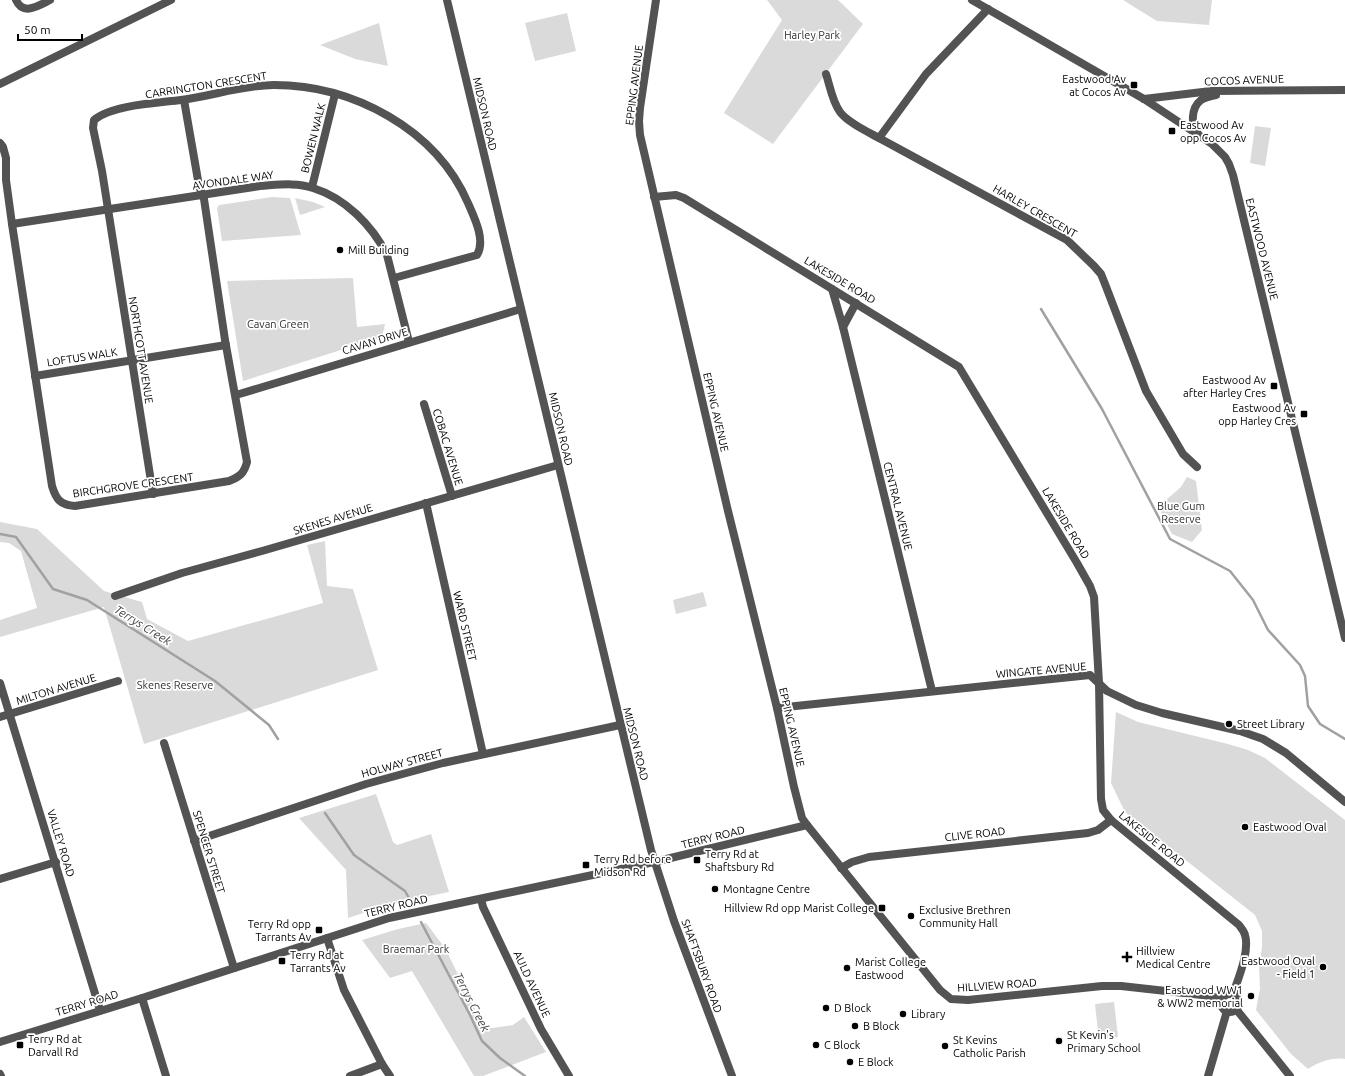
<svg xmlns="http://www.w3.org/2000/svg" width="1345" height="1076" font-family="Ubuntu,sans-serif">
	<rect width="100%" height="100%" fill="#fff"/>
	<g fill="#dadada">
		<path d="M767,0H838L863,24L773,144L724,113L782,20Z"/>
		<path d="M1123,0H1212L1209,25L1157,21Z"/>
		<path d="M567,13L576,51L535,61L525,23Z"/>
		<path d="M379,23L388,66L355,59L320,45Z"/>
		<path d="M1255,126L1271,128L1265,166L1250,163Z"/>
		<path d="M272,197L290,198L301,235L222,241L217,208L219,205Z"/>
		<path d="M295,198L313,202L325,207L300,215Z"/>
		<path d="M353,278L357,327L385,324L382,337L243,381L227,281Z"/>
		<path d="M1187,477L1196,481L1202,530L1192,542L1172,534L1158,507L1181,487Z"/>
		<path d="M0,522L37,529L104,591L142,602L147,619L188,641L323,603L307,545L325,541L327,586L353,589L378,670L144,744L104,607L0,637V620L37,608L21,551L9,543L0,542Z"/>
		<path d="M703,592L707,606L676,614L673,600Z"/>
		<path d="M1116,712L1138,722L1228,744L1248,750L1265,758L1345,820V1059C1332,1057 1319,1062 1308,1069L1291,1054L1256,1010L1260,989L1259,965L1262,947V931L1255,915L1125,812L1111,783Z"/>
		<path d="M376,794L393,842L397,845L431,834L449,892L391,904L348,918L346,870L299,818Z"/>
		<path d="M426,923L445,948L485,1029L513,1025L524,1017L546,1052L483,1076H474L412,971L390,978L362,940L398,929Z"/>
		<path d="M1114,1002L1118,1037L1099,1040L1095,1004Z"/>
	</g>
	<g fill="none" stroke-linecap="round" stroke-linejoin="round">
		<g stroke="#a1a1a1" stroke-width="2.5">
			<path d="M1041,309L1102,409L1170,539L1230,571L1253,600L1268,630L1300,665L1305,676L1308,706L1320,724L1345,739"/>
			<path d="M0,534L16,537L53,589L87,600L215,681L269,725L278,739"/>
			<path d="M325,813L354,855L405,891L410,900"/>
			<path d="M421,922L470,1015L482,1041L500,1058L525,1076"/>
		</g>
		<g stroke="#535353" stroke-width="8">
			<path d="M16,0C23,16 38,6 50,0"/>
			<path d="M656,0L640,108L639,121L640,135L728,511L777,708L794,787L802,818L807,825"/>
			<path d="M972,0L1144,99L1212,144L1225,157L1229,164L1233,175L1345,638"/>
			<path d="M826,74C830,86 832,101 840,112C847,122 868,132 879,138L1067,240L1094,266L1101,274L1105,284L1146,391L1183,454L1197,467"/>
			<path d="M1144,99L1211,91L1345,90"/>
			<path d="M1199,135C1190,126 1191,108 1201,100C1205,97 1211,96 1216,95"/>
			<path d="M879,138L926,74L988,9"/>
			<path d="M0,143L3,147L6,158V180L12,224L52,486C56,499 60,505 75,506L229,481C239,477 244,474 247,462L225,340L204,199L199,186L184,100"/>
			<path d="M312,187L335,94"/>
			<path d="M654,197L676,195L684,198L959,367L1077,563L1090,586L1094,597L1099,683L1101,799L1103,810L1111,820L1239,925C1241,928 1244,931 1245,935C1250,951 1238,979 1233,994"/>
			<path d="M12,224L260,186C277,185 296,182 313,188C345,198 372,225 387,255L409,342"/>
			<path d="M832,289L843,327L932,691"/>
			<path d="M843,327L856,303"/>
			<path d="M35,376L226,345"/>
			<path d="M236,395L521,309"/>
			<path d="M424,404L452,496"/>
			<path d="M153,494L102,171L93,128L94,120C111,105 158,103 181,100C212,96 243,85 274,85C353,85 436,129 468,203C474,217 486,240 477,255L394,278"/>
			<path d="M426,503L483,754"/>
			<path d="M115,596L182,573L262,551L558,465"/>
			<path d="M0,683L100,1010"/>
			<path d="M777,708L1090,675L1107,691L1136,705L1162,713L1240,731L1263,739L1286,753L1345,802"/>
			<path d="M0,717L118,681"/>
			<path d="M164,743L234,968"/>
			<path d="M194,841L366,784L443,763L620,725"/>
			<path d="M841,868L852,862L869,857L1088,833L1098,830L1111,820"/>
			<path d="M0,879L56,862"/>
			<path d="M481,899L483,907L541,1029L569,1076"/>
			<path d="M327,938L344,990L382,1064L390,1076"/>
			<path d="M142,998L166,1076"/>
			<path d="M0,1074L1,1076"/>
			<path d="M350,1076L382,1064"/>
		</g>
		<g stroke="#535353" stroke-width="8">
			<path d="M447,0L651,850L674,921L732,1076"/>
			<path d="M0,84L171,0"/>
			<circle cx="1230" cy="1003" r="9"/>
			<path d="M1236,1009L1290,1076"/>
			<path d="M0,1042L142,998L389,918L654,862L807,825L940,990L951,999L968,1000L1102,986H1121L1211,996L1221,999"/>
			<path d="M1208,1076L1227,1011"/>
		</g>
	</g>
	<g fill="#000" stroke="#fff" stroke-width="1.5">
		<rect x="1130" y="81" width="8" height="8" rx="2"/>
		<rect x="1168" y="127" width="8" height="8" rx="2"/>
		<circle cx="340" cy="250" r="4"/>
		<rect x="1270" y="382" width="8" height="8" rx="2"/>
		<rect x="1300" y="410" width="8" height="8" rx="2"/>
		<circle cx="1229" cy="724" r="4"/>
		<circle cx="1245" cy="827" r="4"/>
		<rect x="693" y="856" width="8" height="8" rx="2"/>
		<rect x="582" y="861" width="8" height="8" rx="2"/>
		<circle cx="715" cy="889" r="4"/>
		<rect x="878" y="904" width="8" height="8" rx="2"/>
		<circle cx="911" cy="916" r="4"/>
		<rect x="315" y="926" width="8" height="8" rx="2"/>
		<path d="M1125 951h4v4h4v4h-4v4h-4v-4h-4v-4h4z"/>
		<rect x="278" y="957" width="8" height="8" rx="2"/>
		<circle cx="1323" cy="967" r="4"/>
		<circle cx="847" cy="968" r="4"/>
		<circle cx="1251" cy="996" r="4"/>
		<circle cx="826" cy="1008" r="4"/>
		<circle cx="903" cy="1014" r="4"/>
		<circle cx="855" cy="1026" r="4"/>
		<circle cx="1059" cy="1041" r="4"/>
		<rect x="16" y="1041" width="8" height="8" rx="2"/>
		<circle cx="816" cy="1045" r="4"/>
		<circle cx="945" cy="1046" r="4"/>
		<circle cx="850" cy="1062" r="4"/>
	</g>
	<g text-anchor="middle" dominant-baseline="central" stroke-width="3.5" stroke-linejoin="round" paint-order="stroke">
		<g font-size="11" fill="#313131" stroke="#fff">
			<text x="812" y="35">Harley Park</text>
			<text x="278" y="324">Cavan Green</text>
			<text x="1181" y="506">Blue Gum<tspan x="1181" dy="13">Reserve</tspan></text>
			<text x="175" y="685">Skenes Reserve</text>
			<text x="416" y="949">Braemar Park</text>
		</g>
		<g font-size="11" fill="#000" stroke="#fff" text-anchor="start">
			<text x="1126" y="79" text-anchor="end">Eastwood Av<tspan x="1126" dy="13">at Cocos Av</tspan></text>
			<text x="1180" y="125">Eastwood Av<tspan x="1180" dy="13">opp Cocos Av</tspan></text>
			<text x="348" y="250">Mill Building</text>
			<text x="1266" y="380" text-anchor="end">Eastwood Av<tspan x="1266" dy="13">after Harley Cres</tspan></text>
			<text x="1296" y="408" text-anchor="end">Eastwood Av<tspan x="1296" dy="13">opp Harley Cres</tspan></text>
			<text x="1237" y="724">Street Library</text>
			<text x="1253" y="827">Eastwood Oval</text>
			<text x="705" y="854">Terry Rd at<tspan x="705" dy="13">Shaftsbury Rd</tspan></text>
			<text x="594" y="859">Terry Rd before<tspan x="594" dy="13">Midson Rd</tspan></text>
			<text x="723" y="889">Montagne Centre</text>
			<text x="874" y="908" text-anchor="end">Hillview Rd opp Marist College</text>
			<text x="919" y="910">Exclusive Brethren<tspan x="919" dy="13">Community Hall</tspan></text>
			<text x="311" y="924" text-anchor="end">Terry Rd opp<tspan x="311" dy="13">Tarrants Av</tspan></text>
			<text x="1136" y="951">Hillview<tspan x="1136" dy="13">Medical Centre</tspan></text>
			<text x="290" y="955">Terry Rd at<tspan x="290" dy="13">Tarrants Av</tspan></text>
			<text x="1315" y="961" text-anchor="end">Eastwood Oval<tspan x="1315" dy="13">- Field 1</tspan></text>
			<text x="855" y="962">Marist College<tspan x="855" dy="13">Eastwood</tspan></text>
			<text x="1243" y="990" text-anchor="end">Eastwood WW1<tspan x="1243" dy="13">&amp; WW2 memorial</tspan></text>
			<text x="834" y="1008">D Block</text>
			<text x="911" y="1014">Library</text>
			<text x="863" y="1026">B Block</text>
			<text x="1067" y="1035">St Kevin's<tspan x="1067" dy="13">Primary School</tspan></text>
			<text x="28" y="1039">Terry Rd at<tspan x="28" dy="13">Darvall Rd</tspan></text>
			<text x="953" y="1040">St Kevins<tspan x="953" dy="13">Catholic Parish</tspan></text>
			<text x="824" y="1045">C Block</text>
			<text x="858" y="1062">E Block</text>
		</g>
		<g font-size="11" fill="#000" stroke="#fff">
			<text transform="translate(1244 80) rotate(-2)">COCOS AVENUE</text>
			<text transform="translate(206 85) rotate(-9)">CARRINGTON CRESCENT</text>
			<text transform="translate(634 85) rotate(-83)">EPPING AVENUE</text>
			<text transform="translate(485 114) rotate(77)">MIDSON ROAD</text>
			<text transform="translate(313 138) rotate(-76)">BOWEN WALK</text>
			<text transform="translate(233 180) rotate(-8)">AVONDALE WAY</text>
			<text transform="translate(1035 211) rotate(30)">HARLEY CRESCENT</text>
			<text transform="translate(1262 249) rotate(76)">EASTWOOD AVENUE</text>
			<text transform="translate(840 280) rotate(31)">LAKESIDE ROAD</text>
			<text transform="translate(375 341) rotate(-17)">CAVAN DRIVE</text>
			<text transform="translate(141 350) rotate(81)">NORTHCOTT AVENUE</text>
			<text transform="translate(82 357) rotate(-9)">LOFTUS WALK</text>
			<text transform="translate(716 412) rotate(77)">EPPING AVENUE</text>
			<text transform="translate(561 429) rotate(77)">MIDSON ROAD</text>
			<text transform="translate(448 447) rotate(73)">COBAC AVENUE</text>
			<text transform="translate(133 485) rotate(-8)">BIRCHGROVE CRESCENT</text>
			<text transform="translate(898 506) rotate(76)">CENTRAL AVENUE</text>
			<text transform="translate(333 519) rotate(-17)">SKENES AVENUE</text>
			<text transform="translate(1066 523) rotate(59)">LAKESIDE ROAD</text>
			<text transform="translate(465 626) rotate(77)">WARD STREET</text>
			<text transform="translate(1041 670) rotate(-5)">WINGATE AVENUE</text>
			<text transform="translate(56 689) rotate(-17)">MILTON AVENUE</text>
			<text transform="translate(792 727) rotate(77)">EPPING AVENUE</text>
			<text transform="translate(636 744) rotate(76)">MIDSON ROAD</text>
			<text transform="translate(402 763) rotate(-15)">HOLWAY STREET</text>
			<text transform="translate(975 834) rotate(-6)">CLIVE ROAD</text>
			<text transform="translate(713 837) rotate(-14)">TERRY ROAD</text>
			<text transform="translate(1152 839) rotate(39)">LAKESIDE ROAD</text>
			<text transform="translate(61 843) rotate(73)">VALLEY ROAD</text>
			<text transform="translate(209 852) rotate(73)">SPENCER STREET</text>
			<text transform="translate(396 906) rotate(-14)">TERRY ROAD</text>
			<text transform="translate(702 966) rotate(70)">SHAFTSBURY ROAD</text>
			<text transform="translate(532 984) rotate(65)">AULD AVENUE</text>
			<text transform="translate(997 985) rotate(-4)">HILLVIEW ROAD</text>
			<text transform="translate(87 1003) rotate(-17)">TERRY ROAD</text>
		</g>
		<g font-size="12" font-style="italic" fill="#424242" stroke="#fff">
			<text transform="translate(143 625) rotate(32)">Terrys Creek</text>
			<text transform="translate(472 1002) rotate(63)">Terrys Creek</text>
		</g>
	</g>
	<path d="M18 34v6h64v-6" fill="none" stroke="#000000" stroke-width="2"/>
	<text x="24" y="34" font-size="12" fill="#000000" stroke="#ffffff" stroke-width="3" paint-order="stroke">50 m</text>
</svg>
